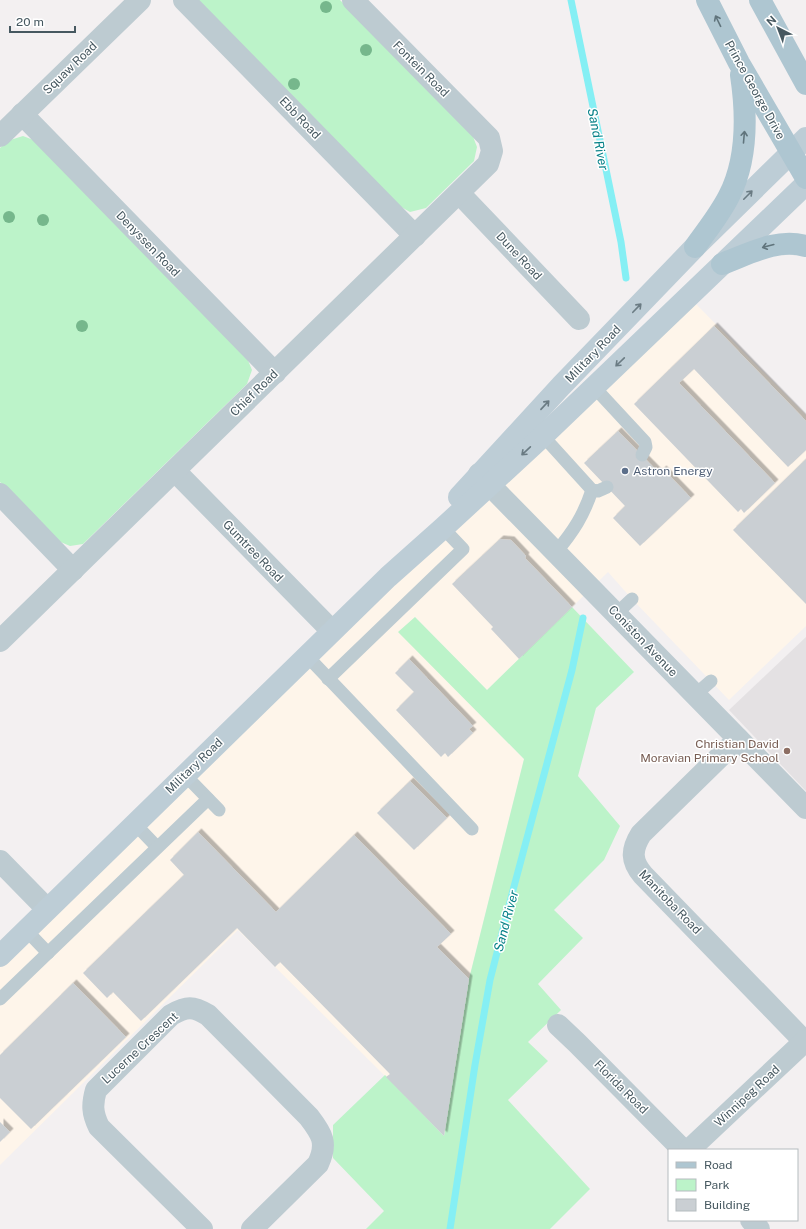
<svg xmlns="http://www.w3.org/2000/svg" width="806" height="1229" font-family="'Public Sans',sans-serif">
	<defs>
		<filter id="shadow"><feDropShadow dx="3.5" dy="-3.5" stdDeviation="0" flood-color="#0004"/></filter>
	</defs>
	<rect width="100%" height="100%" fill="#f3f0f1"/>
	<path fill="#fef5ea" d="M689,297L806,415V626L729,700L632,599L608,572L487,690L415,617L399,632L524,759L469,979L444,1136L384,1075L238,930L0,1165V956Z"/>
	<path fill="#e4e1e3" d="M806,637V791L729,710Z"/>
	<g fill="#bcf3c9">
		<path d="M196,0H340L472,134L477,147L474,161L426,208L410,212L394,203Z"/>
		<path d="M23,136L36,141L247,358L252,370L247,384L83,544L70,546L56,540L0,482V148L7,141Z"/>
		<path d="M572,607L634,672L596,708L578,776L620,826L604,860L554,910L583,938L538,984L561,1010L528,1042L548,1061L508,1100L590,1189L550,1229H366L384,1211L333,1158V1125L385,1075L444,1136L469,979L524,759L398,632L415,617L487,690Z"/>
	</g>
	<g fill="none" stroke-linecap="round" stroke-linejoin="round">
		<g stroke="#85eff4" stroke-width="7">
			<path d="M571,0L621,242L626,278"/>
			<path d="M450,1229L475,1065L490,980L512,894L572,670L583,618"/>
		</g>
	</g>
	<g fill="#cacfd3" filter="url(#shadow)">
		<path d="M714,326L806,421V450L788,467L694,369L679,383L775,483L744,513L741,509L738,512L634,404Z"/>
		<path d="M618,431L659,473L663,469L691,498L640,546L613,518L625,506L584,463Z"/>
		<path d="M806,459V604L733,530Z"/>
		<path d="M500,539L511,540L526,556L525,558L572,607L519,659L491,629L493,627L452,584Z"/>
		<path d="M409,659L473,726L469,729L473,733L448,757L445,753L441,757L396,710L414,692L395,673Z"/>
		<path d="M410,781L447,818L414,850L377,813Z"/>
		<path d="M198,832L276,912L354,835L451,934L437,947L469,979L444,1136L386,1077L390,1074L280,962L275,967L237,928L141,1021L113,992L107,998L83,973L184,875L170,860Z"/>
		<path d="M73,983L126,1037L31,1129L0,1098V1055Z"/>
		<path d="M0,1122L10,1132L0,1142Z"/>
	</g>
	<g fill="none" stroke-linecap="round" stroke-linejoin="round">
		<g stroke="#bdcbd1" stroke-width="13">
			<path d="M594,387L645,442L646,447L642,455"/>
			<path d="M543,436L592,490L598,491L607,487"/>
			<path d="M556,552C573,532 584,515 592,490"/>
			<path d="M616,614L632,599"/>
			<path d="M307,656L472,829"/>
			<path d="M328,679L463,549L443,528"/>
			<path d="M695,695L711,681"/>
			<path d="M185,775L219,810"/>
			<path d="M135,824L157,847"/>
			<path d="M26,930L48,953"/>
			<path d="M0,999L208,799"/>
		</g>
		<g stroke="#bdcbd1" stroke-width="22">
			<path d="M184,0L415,236"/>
			<path d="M22,114L275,373"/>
			<path d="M0,136L140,0"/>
			<path d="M459,193L579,319"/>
			<path d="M175,471L332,631"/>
			<path d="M479,474L806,808"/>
			<path d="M0,494L73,570"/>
			<path d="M0,641L488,164L492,151L489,138L353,0"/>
			<path d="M738,739L641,834C631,850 631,861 643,875L806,1043"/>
			<path d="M0,861L47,909"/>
			<path d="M558,1025L577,1043L683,1150"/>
			<path d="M689,1150L805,1041"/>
			<path d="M751,1220L759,1229"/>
			<path d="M202,1229L99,1127C92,1113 92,1104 96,1090L171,1015C187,1006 193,1006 208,1015L309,1117C322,1134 328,1143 318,1164L252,1229"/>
		</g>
		<g stroke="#bdcdd6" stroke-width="22">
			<path d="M459,497L561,386L695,247L806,138"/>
			<path d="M0,956L388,577L443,528L543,436L806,184"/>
		</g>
		<g stroke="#aec6d1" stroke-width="22">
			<path d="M707,0L739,63L806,178"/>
			<path d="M760,0L806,84"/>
			<path d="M695,247C707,230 720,214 729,196C748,159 747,115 741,75"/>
			<path d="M722,264C749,254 776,238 806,246"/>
		</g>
	</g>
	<g fill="#76b78c">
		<circle cx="326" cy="7" r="6"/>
		<circle cx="366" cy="50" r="6"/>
		<circle cx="294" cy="84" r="6"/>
		<circle cx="9" cy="217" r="6"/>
		<circle cx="43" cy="220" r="6"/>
		<circle cx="82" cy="326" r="6"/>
	</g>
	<defs><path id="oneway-shaft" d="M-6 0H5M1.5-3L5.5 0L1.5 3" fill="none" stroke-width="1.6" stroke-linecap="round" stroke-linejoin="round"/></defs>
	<g stroke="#60747c">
		<use href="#oneway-shaft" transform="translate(718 21) rotate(-116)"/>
		<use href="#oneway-shaft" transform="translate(744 137) rotate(-85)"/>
		<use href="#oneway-shaft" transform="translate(768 246) rotate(165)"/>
	</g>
	<g stroke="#6a7b83">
		<use href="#oneway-shaft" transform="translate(748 195) rotate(-45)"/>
		<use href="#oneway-shaft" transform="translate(637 308) rotate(-46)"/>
		<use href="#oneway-shaft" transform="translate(620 362) rotate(136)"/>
		<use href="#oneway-shaft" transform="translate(545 405) rotate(-47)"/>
		<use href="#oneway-shaft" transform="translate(526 451) rotate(137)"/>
	</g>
	<circle fill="#5c6f8a" stroke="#fff" stroke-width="1.5" cx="625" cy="471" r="4"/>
	<circle fill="#8d6e63" stroke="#fff" stroke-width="1.5" cx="787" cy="751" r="4"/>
	<g text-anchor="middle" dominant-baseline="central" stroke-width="3" stroke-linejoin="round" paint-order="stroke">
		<g font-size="12" fill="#465860" stroke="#fff">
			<text transform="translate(70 68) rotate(-44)">Squaw Road</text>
			<text transform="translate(421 69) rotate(45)">Fontein Road</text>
			<text transform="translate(755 90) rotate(61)">Prince George Drive</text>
			<text transform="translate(300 118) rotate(46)">Ebb Road</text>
			<text transform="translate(148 244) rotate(46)">Denyssen Road</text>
			<text transform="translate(519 256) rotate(47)">Dune Road</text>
			<text transform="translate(593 354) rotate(-46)">Military Road</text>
			<text transform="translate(254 393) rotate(-44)">Chief Road</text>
			<text transform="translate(253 551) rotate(46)">Gumtree Road</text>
			<text transform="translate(643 641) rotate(46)">Coniston Avenue</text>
			<text transform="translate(194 766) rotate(-44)">Military Road</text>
			<text transform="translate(670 902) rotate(46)">Manitoba Road</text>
			<text transform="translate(140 1048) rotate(-43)">Lucerne Crescent</text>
			<text transform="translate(621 1087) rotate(45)">Florida Road</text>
			<text transform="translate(747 1096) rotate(-43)">Winnipeg Road</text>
		</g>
		<g font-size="12" fill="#4e5e75" stroke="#fff" text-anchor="start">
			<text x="633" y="471">Astron Energy</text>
		</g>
		<g font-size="12" fill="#785e54" stroke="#fff" text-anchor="end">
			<text x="779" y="744">Christian David<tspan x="779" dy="14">Moravian Primary School</tspan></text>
		</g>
		<g font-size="13" font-style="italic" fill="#058087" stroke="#fff">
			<text transform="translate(598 139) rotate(79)">Sand River</text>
			<text transform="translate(506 921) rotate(-75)">Sand River</text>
		</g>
	</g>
	<rect x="668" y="1149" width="130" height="72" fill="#ffffff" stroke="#b5bcbf"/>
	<rect x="676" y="1162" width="20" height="6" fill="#aec6d1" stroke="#b5bcbf"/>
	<text x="704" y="1169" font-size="12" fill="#465860">Road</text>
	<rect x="676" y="1179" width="20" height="12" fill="#bcf3c9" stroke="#b5bcbf"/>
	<text x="704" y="1189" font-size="12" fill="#465860">Park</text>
	<rect x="676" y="1199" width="20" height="12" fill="#cacfd3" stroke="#b5bcbf"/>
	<text x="704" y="1209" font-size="12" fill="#465860">Building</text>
	<g transform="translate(778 28) rotate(318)" stroke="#ffffff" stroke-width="3" paint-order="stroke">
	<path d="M0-3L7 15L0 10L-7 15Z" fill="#465860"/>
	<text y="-6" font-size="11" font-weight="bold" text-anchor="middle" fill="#465860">N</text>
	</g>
	<path d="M10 26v6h65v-6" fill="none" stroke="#465860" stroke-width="2"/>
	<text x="16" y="26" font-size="12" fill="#465860" stroke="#ffffff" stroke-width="3" paint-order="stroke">20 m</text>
</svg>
